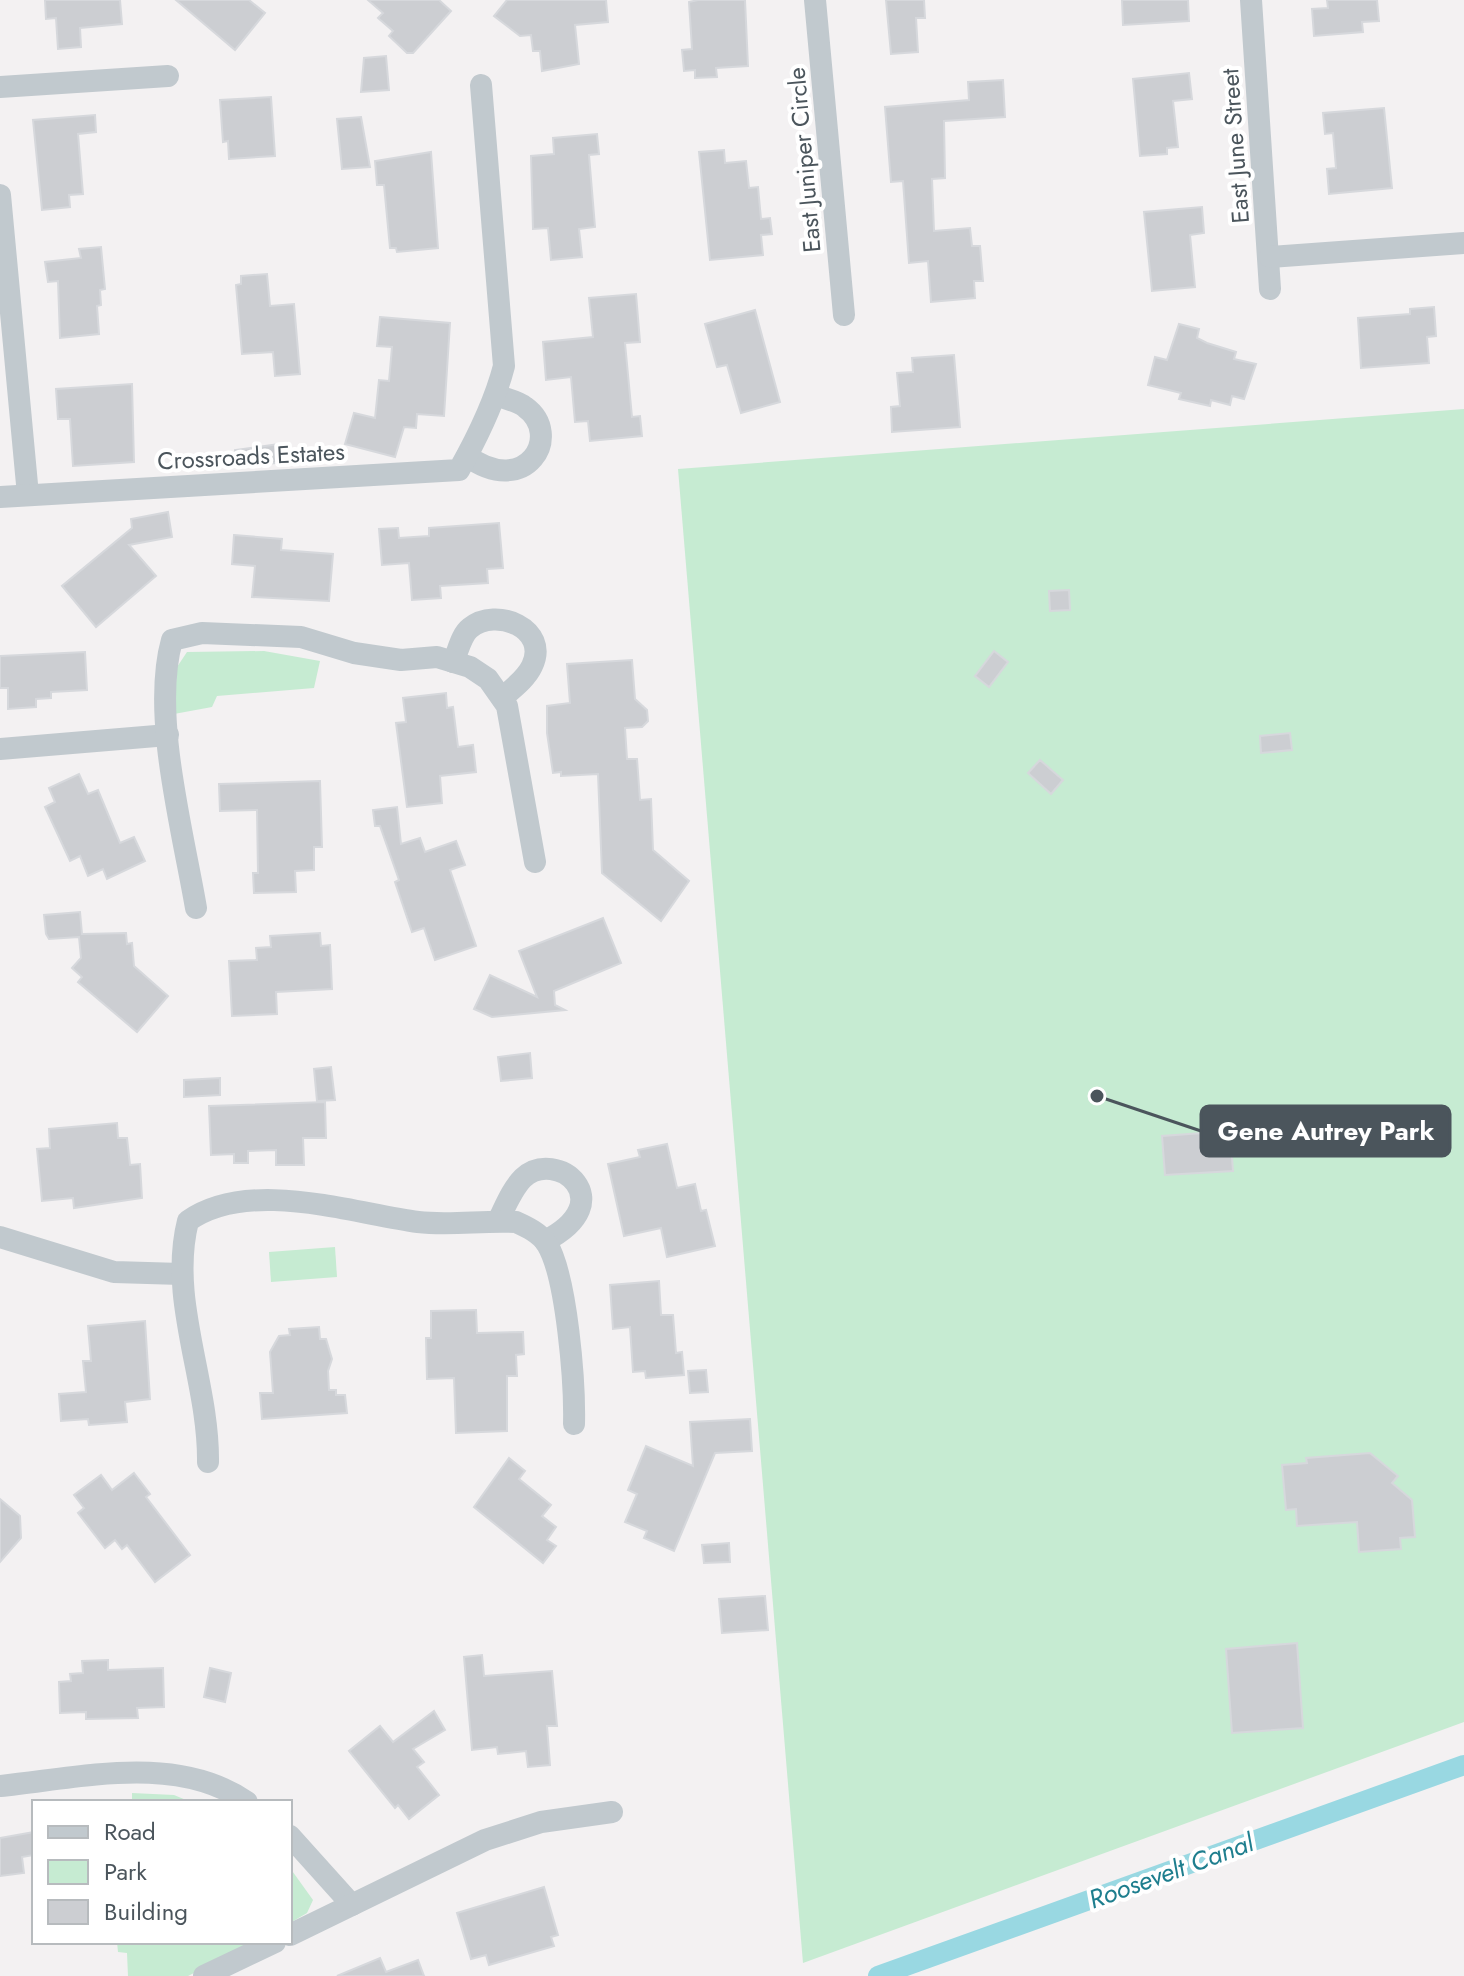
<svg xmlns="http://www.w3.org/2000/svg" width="1464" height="1976" font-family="Jost,sans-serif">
	<rect width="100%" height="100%" fill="#f3f1f2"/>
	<g fill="#c6ebd2">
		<path d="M1464,409V1722L803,1963L678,469Z"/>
		<path d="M264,651L320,661L314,688L217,696L212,707L174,714L177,667L187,652Z"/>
		<path d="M335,1247L337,1277L271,1282L269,1252Z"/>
		<path d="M132,1793L174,1795L191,1802H114L132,1799Z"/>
		<path d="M290,1868L313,1900L307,1913L290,1923Z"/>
		<path d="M117,1942H255L188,1976H128L127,1953L118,1952Z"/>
	</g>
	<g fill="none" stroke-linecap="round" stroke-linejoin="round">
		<path stroke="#99d8e2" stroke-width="20" d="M878,1976L1464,1765"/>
	</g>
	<g fill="#ccced2" stroke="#d6d8dc" stroke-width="2">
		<path d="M45,0H120L122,24L80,28L81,47L58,49L56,18L46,19Z"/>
		<path d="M176,0H249L265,13L235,50Z"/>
		<path d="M368,0H439L451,11L413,53H407L389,36L393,31L378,18L383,13Z"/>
		<path d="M507,0H606L608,22L575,25L579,64L542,71L540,51H533L531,35L520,36L494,16Z"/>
		<path d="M698,0H745L748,66L716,68L717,77L695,78V70L684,71L682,50L692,49L689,2Z"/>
		<path d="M886,0H924L925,18H916L918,52L891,54Z"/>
		<path d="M1122,0H1188L1189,21L1123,25Z"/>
		<path d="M1327,0H1377L1379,21L1362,22L1363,32L1314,36L1312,9L1328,8Z"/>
		<path d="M386,56L389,90L361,92L364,58Z"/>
		<path d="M1189,73L1192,99L1173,101L1178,147L1167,148V154L1140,156L1133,79Z"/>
		<path d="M1003,80L1005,117L944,121L945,178L932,179L934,231L970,228L972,246H980L983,281H974L975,298L931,302L928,261L909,263L903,181L891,182L885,107L969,100L968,82Z"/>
		<path d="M271,97L275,156L229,159L228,141L223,142L220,100Z"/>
		<path d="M1384,108L1392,188L1329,194L1327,169L1336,168L1333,133L1325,134L1323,113Z"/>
		<path d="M95,115L96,132L78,134L83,194L69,195L70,207L42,210L33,120Z"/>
		<path d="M361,117L370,167L342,169L337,119Z"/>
		<path d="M597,134L599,154L589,155L595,227L579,229L582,257L551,260L548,228L533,229L531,156L554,154L553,138Z"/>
		<path d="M724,150L725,163L746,161L749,188L758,187L761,219L770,218L772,234L761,235L763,255L710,260L699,152Z"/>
		<path d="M431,152L438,248L397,252L396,248H390L384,185H377L375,161Z"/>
		<path d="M1202,207L1204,233L1190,235L1195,287L1152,291L1144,212Z"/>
		<path d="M101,247L105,289L100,290L101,305L97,306L99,334L60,338L58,281L48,282L45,262L81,258L79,249Z"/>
		<path d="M267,274L270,306L294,304L300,374L275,376L273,352L242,354L236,285L241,284V276Z"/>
		<path d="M636,294L640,342L625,343L632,417L640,416L642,436L590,441L588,421L575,422L571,377L546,380L543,342L593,337L589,298Z"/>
		<path d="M1434,307L1436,336L1427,337L1429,363L1361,368L1358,318L1410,314V309Z"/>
		<path d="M755,310L780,402L741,413L727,365L717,367L705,324Z"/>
		<path d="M380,317L450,323L444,416L417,414L416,428L404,427L395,457L345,444L354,413L375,418L379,380L389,381L392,347L377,346Z"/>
		<path d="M1179,324L1199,329L1197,338L1207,343L1236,352L1234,359L1256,364L1244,399L1232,396L1230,405L1211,400L1210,406L1179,399L1181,393L1148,385L1155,357L1167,360Z"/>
		<path d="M954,355L960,427L892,432L891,407L900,406L897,373L913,372L912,358Z"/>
		<path d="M132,384L134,462L73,466L70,419H58L56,389Z"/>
		<path d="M287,443L289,462L236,466L235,450Z"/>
		<path d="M168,512L172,537L129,545L156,576L96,627L62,586L132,528L131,519Z"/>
		<path d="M499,523L503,568L487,569L488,583L440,586L441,598L412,600L409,563L382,565L379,529L398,528L399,538L429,536V528Z"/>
		<path d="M234,535L282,539L281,550L333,554L329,601L252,597L255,566L232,564Z"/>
		<path d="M1069,590L1070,610L1050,611L1049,591Z"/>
		<path d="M994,651L1008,662L989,687L975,676Z"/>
		<path d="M85,652L87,690L51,692V698L36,699V707L8,709V688H0V656Z"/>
		<path d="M632,660L635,699L647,710L648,721L642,727L625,728L627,759H637L640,800L651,799L653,850L689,881L661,921L602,873L598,774L561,776V772L553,773L547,733V706L570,703L567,664Z"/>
		<path d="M446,693L447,708L453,707L458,747L473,745L476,772L440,776L442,803L407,807L396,723L406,722L403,698Z"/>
		<path d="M1290,733L1292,750L1261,753L1260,736Z"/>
		<path d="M1040,760L1063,780L1051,794L1028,773Z"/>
		<path d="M79,774L88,794L98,790L120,843L134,837L145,861L107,879L103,869L88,876L80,856L70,861L45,807L55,802L49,788Z"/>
		<path d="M320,781L322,847H314V870L295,871L296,892L254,893L253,873H258L257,810L220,811L219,784Z"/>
		<path d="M397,807L401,844L420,838L425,852L456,841L465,865L450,870L476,946L435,960L424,928L412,932L395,882L399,880L380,826H375L373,810Z"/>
		<path d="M80,912L82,934L126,933L127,944L132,943L134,966L168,996L137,1032L78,982L82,977L72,968L81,958L79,937L49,939L46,934L44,915Z"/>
		<path d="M603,918L621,963L554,991L555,1005L565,1010L492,1017L474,1009L490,975L537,997L519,951Z"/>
		<path d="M320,933L321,946L330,945L332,989L276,992L277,1014L232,1016L229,961L257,960L256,948L271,947L270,936Z"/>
		<path d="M530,1053L532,1078L501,1081L498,1057Z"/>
		<path d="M331,1067L335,1100L317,1101L314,1069Z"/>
		<path d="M220,1078V1095L184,1097V1080Z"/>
		<path d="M325,1102L326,1138H303L304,1165H276V1150L248,1151V1163H234V1154L211,1155L209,1106Z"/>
		<path d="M117,1123L118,1138H127L130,1165L140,1164L142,1198L74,1208L73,1198L42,1201L37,1149L50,1148L49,1129Z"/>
		<path d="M1230,1131L1233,1171L1165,1175L1162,1136Z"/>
		<path d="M667,1144L677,1188L695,1184L701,1211L706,1210L715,1246L667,1257L661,1228L624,1236L608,1164L640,1157L638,1150Z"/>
		<path d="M659,1281L661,1315H673L676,1353L682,1352L684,1375L646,1378L645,1371L633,1372L630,1327L613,1329L610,1285Z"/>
		<path d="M476,1310L477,1333L523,1332L524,1354L516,1355L517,1376H507V1431L456,1433L454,1378L427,1379L426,1338H431V1311Z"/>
		<path d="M145,1321L150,1399L125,1402L127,1422L89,1425L88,1419L61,1421L59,1394L86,1392L83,1361H91L88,1326Z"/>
		<path d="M319,1327L320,1339H326L332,1359L328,1371L329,1390H336V1395H345L347,1413L262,1419L260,1393H273L270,1352L279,1336L290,1335L289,1329Z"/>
		<path d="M706,1370L708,1392L690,1393L688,1371Z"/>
		<path d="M750,1419L752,1451L715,1453L674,1551L644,1538L647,1531L625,1522L637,1494L628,1490L646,1446L693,1466L690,1422Z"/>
		<path d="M1370,1453L1398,1476L1392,1483L1412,1500L1415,1537L1400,1538L1401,1549L1359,1552L1357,1522L1297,1526L1296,1509L1286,1510L1282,1465L1307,1463L1306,1458Z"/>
		<path d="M509,1458L525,1471L519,1479L551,1505L542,1516L556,1527L547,1540L556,1546L543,1563L474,1507Z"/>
		<path d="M134,1473L150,1494L146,1497L190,1555L155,1582L127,1545L122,1549L115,1540L105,1548L78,1513L84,1508L74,1495L101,1475L112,1490Z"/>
		<path d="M0,1499L20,1516L21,1538L0,1562Z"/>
		<path d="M729,1543L730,1562L704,1563L702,1545Z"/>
		<path d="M765,1596L768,1630L722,1633L719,1599Z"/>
		<path d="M1297,1643L1303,1728L1232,1733L1226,1649Z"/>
		<path d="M482,1655L484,1676L552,1671L557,1726H547L550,1765L528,1767L526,1751L498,1754L497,1747L472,1750L464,1657Z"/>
		<path d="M108,1660V1670L163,1668L164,1707L137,1708L138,1718L86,1719V1712L60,1713L59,1682L71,1681L70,1674L83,1673L82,1661Z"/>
		<path d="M210,1668L231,1673L225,1702L204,1697Z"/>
		<path d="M434,1711L445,1730L413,1749L424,1762L417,1767L439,1795L409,1819L398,1805L395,1808L349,1751L380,1726L393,1742Z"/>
		<path d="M34,1832V1855L22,1857L24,1873L0,1876V1838Z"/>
		<path d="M544,1887L558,1935L551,1937L554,1946L489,1965L486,1955L471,1959L457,1913Z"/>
		<path d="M380,1958L386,1972L418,1960L424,1976H337Z"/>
	</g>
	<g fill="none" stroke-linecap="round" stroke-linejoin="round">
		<g stroke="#c1c9ce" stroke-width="22">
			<path d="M815,0L844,315"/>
			<path d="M1251,0L1270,289"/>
			<path d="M0,87L168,76"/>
			<path d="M0,195L28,495"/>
			<path d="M1270,257L1464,243"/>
			<path d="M467,456C526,499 564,435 525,407C518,401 505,399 496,395"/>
			<path d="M0,497L459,470C477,438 495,401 504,366L481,85"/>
			<path d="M453,662C458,652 461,635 470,628C496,606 550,629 532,666C526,679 512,689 502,698"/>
			<path d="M0,749L168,735"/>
			<path d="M196,908C183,831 151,714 172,640L202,633L301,637L354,653L401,660L437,657L470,667L488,679L507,706L535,862"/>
			<path d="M498,1221C505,1207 512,1189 523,1178C556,1147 623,1201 545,1241"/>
			<path d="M0,1237L114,1272L181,1274"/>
			<path d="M208,1462C209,1381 168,1300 188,1221C249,1178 351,1213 418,1222C451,1226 483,1220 516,1222C527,1227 540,1233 547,1244C567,1277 575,1384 574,1424"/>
			<path d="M0,1786C80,1778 176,1753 247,1802"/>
			<path d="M290,1836L352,1905"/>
			<path d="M290,1935L485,1840L541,1822L612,1812"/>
			<path d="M204,1976L275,1942"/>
		</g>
	</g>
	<g text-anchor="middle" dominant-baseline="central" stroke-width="8" stroke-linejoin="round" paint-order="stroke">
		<g font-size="24" fill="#4b555c" stroke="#fff">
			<text transform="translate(1235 146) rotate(-94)">East June Street</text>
			<text transform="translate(804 160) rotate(-95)">East Juniper Circle</text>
			<text transform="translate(251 456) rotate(-3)">Crossroads Estates</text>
		</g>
		<g font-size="26" font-style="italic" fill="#1e7e8e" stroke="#fff">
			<text transform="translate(1171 1871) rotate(-20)">Roosevelt Canal</text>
		</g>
	</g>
	<path fill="none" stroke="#4b555c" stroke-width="3" d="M1097 1096L1201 1131"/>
	<circle fill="#4b555c" stroke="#fff" stroke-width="3" cx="1097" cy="1096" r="8"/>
	<rect fill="#4b555c" stroke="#4b555c" stroke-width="3" x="1201" y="1106" width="249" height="50" rx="8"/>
	<g font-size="26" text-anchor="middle" font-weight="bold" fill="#fff">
		<text x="1326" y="1140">Gene Autrey Park</text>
	</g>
	<rect x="32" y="1800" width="260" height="144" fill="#ffffff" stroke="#b7bbbe" stroke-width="2"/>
	<rect x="48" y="1826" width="40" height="12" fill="#c1c9ce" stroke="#b7bbbe" stroke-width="2"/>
	<text x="104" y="1840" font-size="24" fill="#4b555c">Road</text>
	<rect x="48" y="1860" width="40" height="24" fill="#c6ebd2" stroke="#b7bbbe" stroke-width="2"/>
	<text x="104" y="1880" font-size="24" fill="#4b555c">Park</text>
	<rect x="48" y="1900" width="40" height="24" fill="#ccced2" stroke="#b7bbbe" stroke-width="2"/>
	<text x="104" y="1920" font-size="24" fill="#4b555c">Building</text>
</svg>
